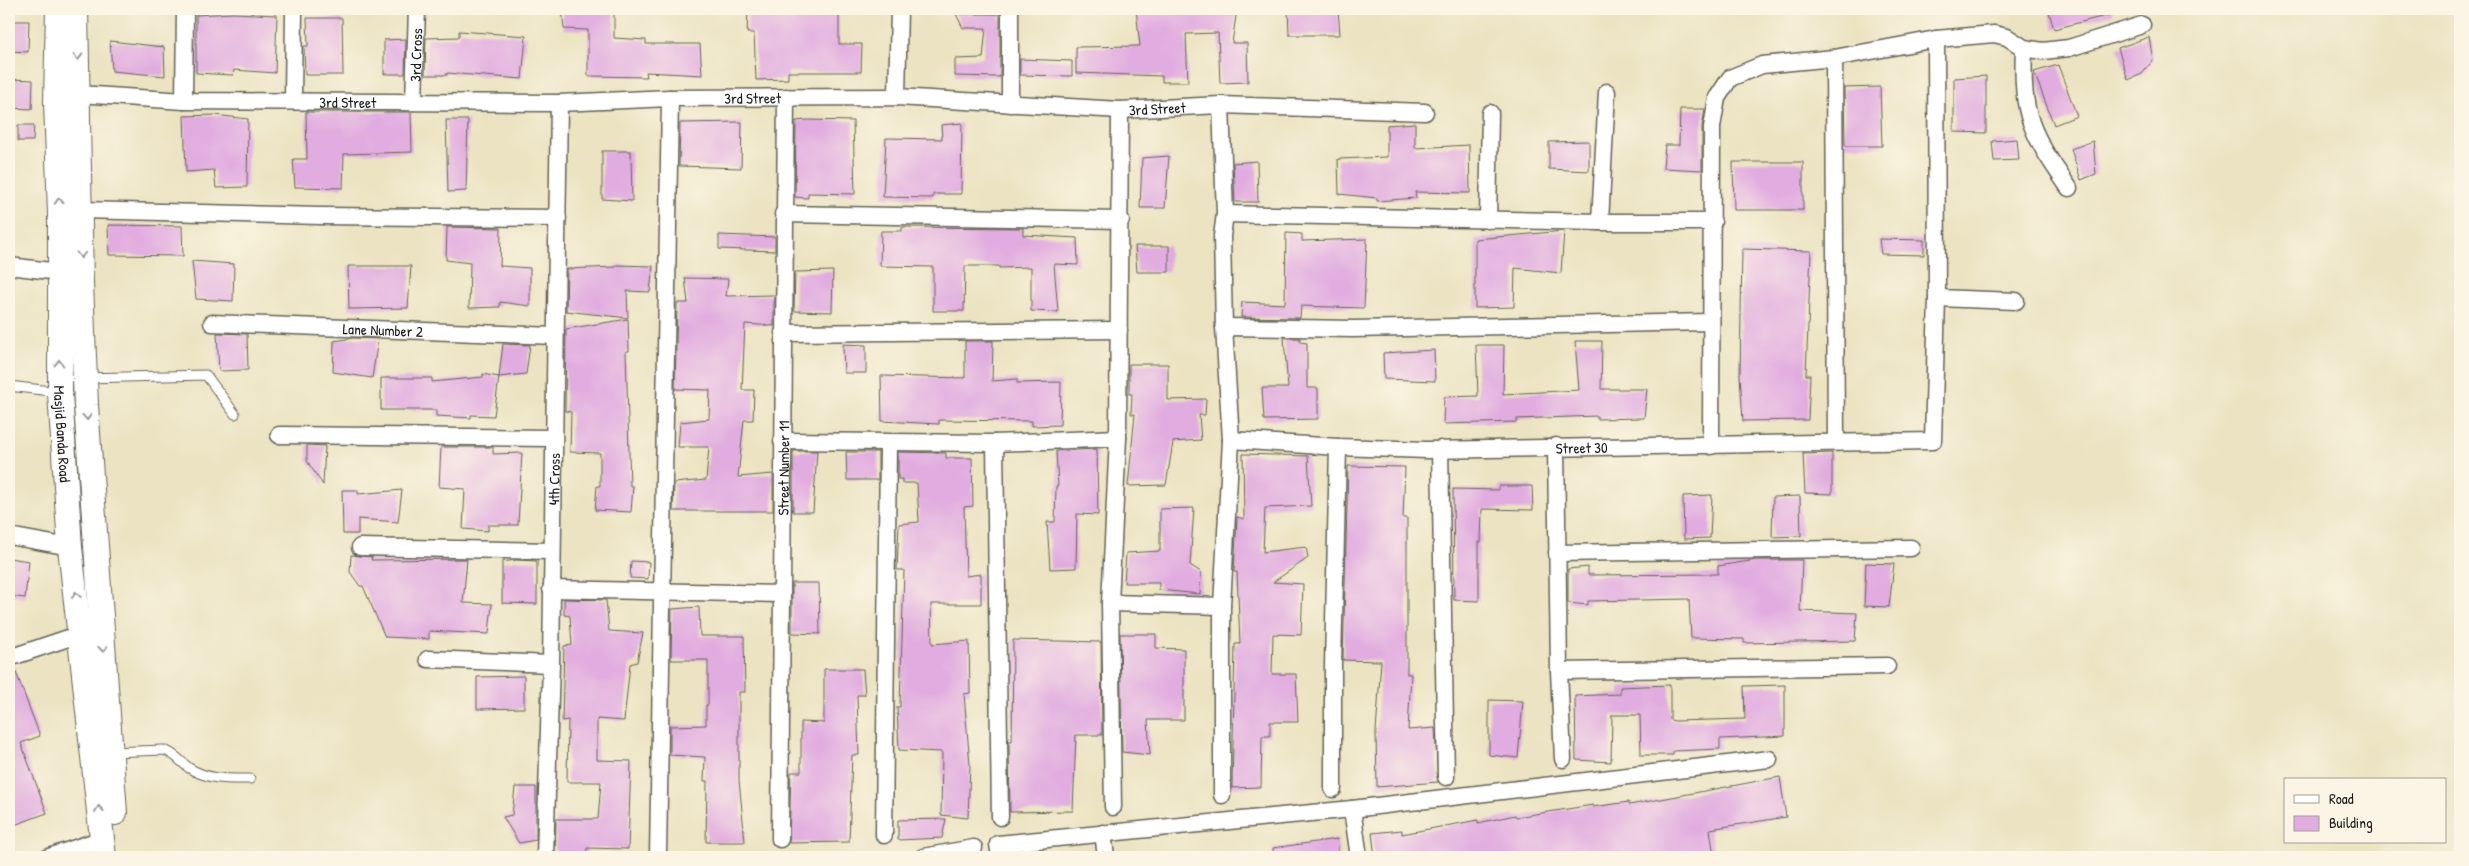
<svg xmlns="http://www.w3.org/2000/svg" width="2469" height="866" font-family="'Patrick Hand',sans-serif">
	<rect width="100%" height="100%" fill="#fcf5e5"/>
	<filter id="ink" filterUnits="userSpaceOnUse"><feTurbulence type="fractalNoise" baseFrequency=".02" numOctaves="2"/><feDisplacementMap in="SourceGraphic" scale="10" xChannelSelector="R" yChannelSelector="G"/><feConvolveMatrix kernelMatrix="1 2 1 2 8 2 1 2 1" color-interpolation-filters="sRGB"/></filter>
	<filter id="wash" filterUnits="userSpaceOnUse"><feTurbulence type="fractalNoise" baseFrequency=".0096" numOctaves="4" result="noise"/><feDisplacementMap in="SourceGraphic" scale="20" xChannelSelector="R" yChannelSelector="G"/><feGaussianBlur stdDeviation="1.12" result="paint"/><feColorMatrix in="noise" values="0 0 0 0 0 0 0 0 0 0 0 0 0 0 0 0 0 1.4 0 .05"/><feComposite in="paint" operator="in"/></filter>
	<g filter="url(#wash)">
		<rect width="100%" height="100%" fill="#ebe3c1"/>
		<g id="blocks">
			<g fill="#e1ace0">
				<path d="M562,9H614V38L646,40V44H700L702,75L646,72L647,77L588,76V30L564,29Z"/>
				<path d="M748,9H839V44H862L861,72H788V79L756,80L754,33H747Z"/>
				<path d="M1136,9H1237L1232,43H1247L1248,82L1220,83L1218,33L1186,34L1188,82H1162V76L1076,73V47L1140,46Z"/>
				<path d="M1288,9H1338L1340,35H1289Z"/>
				<path d="M2048,9H2113V14L2054,29Z"/>
				<path d="M233,13L277,15L275,73L234,70L233,75L196,73V15Z"/>
				<path d="M956,14H1000V77L955,76V59L983,58L986,28H963Z"/>
				<path d="M307,18H342L343,75H305L304,46H308Z"/>
				<path d="M9,21H29L28,52L9,51Z"/>
				<path d="M459,31L526,36L522,79L447,73V75H425L426,38L459,37Z"/>
				<path d="M2149,37L2153,60L2142,74L2128,80L2118,48Z"/>
				<path d="M406,39L405,74H384V40Z"/>
				<path d="M110,41L164,47L165,76L112,71Z"/>
				<path d="M1020,59L1072,61V76L1020,75Z"/>
				<path d="M2058,65L2077,116L2054,125L2034,72Z"/>
				<path d="M1986,76V133L1954,132V78Z"/>
				<path d="M9,79L33,80L32,109L9,108Z"/>
				<path d="M1880,87L1882,146H1845L1844,88Z"/>
				<path d="M1680,109H1705L1702,127V170L1663,168L1665,145H1679Z"/>
				<path d="M306,112H411L412,152L344,154L343,188L295,187L293,159H307Z"/>
				<path d="M215,115L248,119L247,187L216,188L214,170L186,172L184,116Z"/>
				<path d="M446,120H468L466,191L448,192Z"/>
				<path d="M807,120L853,121L855,194L808,193V198L795,197L796,121Z"/>
				<path d="M742,122L741,168L679,166L680,123Z"/>
				<path d="M962,123L961,194H933V198L883,197L886,138L942,139L941,125Z"/>
				<path d="M1415,123V148L1469,145L1470,193L1415,192L1416,198L1377,201V198L1339,194L1338,159L1387,157V125Z"/>
				<path d="M18,125H34L33,141H18Z"/>
				<path d="M2017,139L2019,160L1994,161L1992,141Z"/>
				<path d="M1589,141V171L1549,169V142Z"/>
				<path d="M2093,141L2096,174L2081,180L2071,149Z"/>
				<path d="M602,151H631L632,201L602,199Z"/>
				<path d="M1169,156L1165,208H1140L1142,158Z"/>
				<path d="M1257,161L1258,202H1235L1233,163Z"/>
				<path d="M1733,162H1803V210H1734Z"/>
				<path d="M108,225L182,226L183,256L109,255Z"/>
				<path d="M447,227L501,228L500,266L530,268V306L500,302V307L469,308L470,263L446,260Z"/>
				<path d="M902,227L1023,228V235L1077,238L1078,265L1054,264L1058,312L1031,311V267L999,268V266H965L964,311H933V267L880,266L881,231H902Z"/>
				<path d="M1564,231L1561,273L1515,268L1514,307L1475,308V239Z"/>
				<path d="M1286,233L1302,234V241L1367,239L1364,308L1301,306L1300,318L1241,317L1242,302L1285,304Z"/>
				<path d="M719,235L775,237V251L719,249Z"/>
				<path d="M1879,239L1924,240V255L1881,254Z"/>
				<path d="M1135,246H1169V272H1137Z"/>
				<path d="M1742,249L1811,251L1806,375H1810L1808,420L1743,421L1740,375Z"/>
				<path d="M192,261L234,264L233,301L196,299Z"/>
				<path d="M616,265L653,266L650,292L627,291L628,318L566,311L567,269L616,267Z"/>
				<path d="M348,266H411L408,308L349,309Z"/>
				<path d="M833,271L832,312L794,311L795,272Z"/>
				<path d="M685,278L728,279L726,296L774,295V326L745,324L742,390H754L753,420H744L738,477L773,474V511H673L674,483L706,480L709,447H678L680,422L709,419L710,390L675,389L677,303H688Z"/>
				<path d="M628,319L629,351H626L630,486H633L631,512L595,510L597,486H600V453L570,452L571,412L565,411L566,329Z"/>
				<path d="M217,333L247,334L248,370L219,371Z"/>
				<path d="M353,338L378,339L372,378L333,372L334,341Z"/>
				<path d="M1284,338H1300V342L1307,343V388H1318V419L1264,420L1262,388H1288Z"/>
				<path d="M965,341H993L992,381L1017,379V383L1061,382L1060,425L1032,426V421L939,420V424L882,421L881,376L965,378Z"/>
				<path d="M1575,341H1602L1601,389H1647L1644,418L1597,419V416L1517,419V422L1443,424L1444,397L1478,396L1476,345H1504L1503,394L1579,390Z"/>
				<path d="M503,344L530,345L526,374L499,377Z"/>
				<path d="M843,344L866,345V373H844Z"/>
				<path d="M1434,350L1435,381L1384,379L1383,353Z"/>
				<path d="M1129,364H1168V400L1206,399L1205,415H1199L1201,440L1173,442L1166,485L1128,486L1135,414H1131L1132,394H1129Z"/>
				<path d="M483,374L499,377L494,416L471,415V418L436,416V410H381V378H432V382L483,377Z"/>
				<path d="M307,445L325,446L323,485L307,461Z"/>
				<path d="M441,447H493V454L522,453L518,525H488V531L463,529L465,489L439,487Z"/>
				<path d="M1097,449L1098,515L1077,514L1076,568L1050,569L1047,522H1055L1056,486H1058L1056,451Z"/>
				<path d="M793,451H817L813,512H793Z"/>
				<path d="M846,452H878V480H847Z"/>
				<path d="M898,452L946,453V458H972L973,506L964,507L966,576L981,574V604H931L932,644L969,641L970,693L964,694L970,765L968,818L941,815L942,752L899,750L897,707H900L904,570H897L899,524L919,522L917,483H902V479H898Z"/>
				<path d="M1832,453V494L1805,493L1803,454Z"/>
				<path d="M1243,454L1308,456L1311,506L1265,508L1263,552L1306,547L1308,558L1273,582L1303,584L1301,635L1273,634L1272,674H1296L1298,722H1270V736H1262L1261,787L1232,788L1235,644H1240L1237,572H1234L1237,517L1244,519Z"/>
				<path d="M1348,466L1405,467L1403,518H1407V674H1411L1408,730L1435,728L1438,782L1377,787L1376,732L1381,661L1343,660Z"/>
				<path d="M1499,486H1532L1533,510L1482,509L1481,542H1479V601L1454,600L1453,489L1499,490Z"/>
				<path d="M342,490H358V494L402,490L398,522L358,519V534H343Z"/>
				<path d="M1712,495L1710,538L1684,539L1683,496Z"/>
				<path d="M1800,496L1801,536L1772,537L1773,497Z"/>
				<path d="M1194,508L1190,565L1201,572L1200,594L1159,590V583H1124L1126,553L1160,551V509Z"/>
				<path d="M351,555L372,557L371,560L467,559L463,603L492,604L489,634L429,631V639L385,637L363,586H360L350,572Z"/>
				<path d="M9,558L29,561L25,598L9,596Z"/>
				<path d="M516,560L537,561V604L502,603V562Z"/>
				<path d="M1756,560H1802L1800,611L1857,613L1855,641L1744,643V639L1691,638L1689,599L1588,601V605L1568,603V569L1588,567V575L1718,574V566Z"/>
				<path d="M631,561L649,562L648,579L630,578Z"/>
				<path d="M1866,563L1894,564L1889,607L1864,606Z"/>
				<path d="M792,583H819L820,634L792,633Z"/>
				<path d="M564,599L606,600L609,631L643,633L637,662L630,664L624,721L597,719V760L631,761L628,849L587,848V857H555L556,819H598L601,782H567L568,720L562,721L564,646L572,645L570,616L564,615Z"/>
				<path d="M699,607L700,636H744L745,692H739V780L745,842H706L707,781H704L705,757L670,755V726L706,725V705H708V660H671L672,609Z"/>
				<path d="M1120,634H1156V648L1184,649V720H1148L1150,755L1122,752Z"/>
				<path d="M1013,640L1101,642L1102,735H1076L1073,811L1010,812L1009,741H1012Z"/>
				<path d="M14,667L40,736L21,743L47,813L9,827V668Z"/>
				<path d="M824,669H863L865,695H857L859,755H852L849,842L789,843L791,772H801V722L824,723Z"/>
				<path d="M524,676V708L477,709V677Z"/>
				<path d="M1670,685V720L1675,721L1745,719L1744,686L1785,685V736L1720,739V749L1673,751V755H1641L1640,715H1612L1611,762L1576,760L1575,696L1620,694V687Z"/>
				<path d="M1489,700L1523,701L1518,758L1489,755Z"/>
				<path d="M1780,777L1786,817L1710,829L1714,857H1375L1372,833L1402,830V834L1478,820V823L1515,815L1516,817L1593,805V807L1629,802V805Z"/>
				<path d="M515,787H536V840L519,843L503,817L512,815Z"/>
				<path d="M946,819L942,838L898,840V820Z"/>
				<path d="M1337,839L1339,857H1273V848Z"/>
			</g>
		</g>
	</g>
	<g filter="url(#ink)">
		<use href="#blocks" fill-opacity="0" stroke="#646256" stroke-width="1"/>
		<g fill="none" stroke-linecap="round" stroke-linejoin="round">
			<g stroke="#646256" stroke-width="11">
				<g id="lane">
					<path d="M85,378L206,375L235,414"/>
					<path d="M9,386L59,392"/>
					<path d="M111,752L164,750C174,753 180,761 189,768C208,780 228,779 250,779"/>
				</g>
			</g>
			<g stroke="#646256" stroke-width="19">
				<g id="street">
					<path d="M2024,48C2021,116 2031,133 2069,188"/>
					<path d="M1834,58L1836,442"/>
					<path id="s1" d="M79,94L184,101L559,103L670,98L897,97L1120,110L1221,105L1425,112"/>
					<path d="M897,97L899,9"/>
					<path d="M293,100L294,9"/>
					<path d="M184,101L185,9"/>
					<path id="s2" d="M414,101L417,9"/>
					<path d="M1010,104V9"/>
					<path d="M1221,105L1225,214"/>
					<path d="M81,210L321,216L558,218"/>
					<path d="M783,214L1121,220"/>
					<path d="M1488,220L1490,113"/>
					<path d="M1600,222L1607,92"/>
					<path d="M9,266L59,272"/>
					<path d="M1937,298L2016,301"/>
					<path id="s3" d="M212,323L555,336"/>
					<path d="M1224,327L1353,329L1711,322"/>
					<path d="M783,333L1119,330"/>
					<path d="M279,435L553,438"/>
					<path id="s4" d="M1231,440L1338,447L1427,450L1933,441L1937,298L1936,39"/>
					<path d="M782,441L995,443L1118,438"/>
					<path d="M995,443L1000,817"/>
					<path d="M1556,446L1559,671L1563,759"/>
					<path d="M1711,446L1712,127L1717,98L1730,78L1762,65L1834,58L1936,39L1994,34L2007,37L2024,48L2043,51L2069,48L2142,25"/>
					<path d="M1440,449L1446,777"/>
					<path d="M9,536L70,547"/>
					<path d="M360,547L552,551"/>
					<path d="M1557,553L1911,548"/>
					<path d="M551,589L782,594"/>
					<path d="M1110,603L1222,606L1231,440L1224,327L1222,236L1225,214L1600,222H1713"/>
					<path d="M9,658L80,634"/>
					<path d="M428,659L551,664"/>
					<path d="M1559,671L1887,666"/>
					<path d="M1333,789V665L1338,447"/>
					<path d="M1222,795V606"/>
					<path d="M1113,807L1110,603L1118,438L1120,110"/>
					<path d="M1352,809L1359,857"/>
					<path d="M1103,833L1106,857"/>
					<path d="M884,835L888,443"/>
					<path id="s5" d="M780,839L786,97"/>
					<path d="M49,857L102,839"/>
					<path id="s6" d="M545,857L551,664L559,103"/>
					<path d="M658,857L670,98"/>
					<path d="M923,857L974,848"/>
					<path d="M1000,857L998,844L1352,809L1769,759"/>
				</g>
			</g>
			<g stroke="#646256" stroke-width="26">
				<g id="secondary">
					<path id="s7" d="M58,9L56,102L60,213V393L70,547L104,857"/>
					<path d="M76,9L81,283L86,405L115,813"/>
				</g>
			</g>
			<use href="#lane" stroke="#fff" stroke-width="9"/>
			<use href="#street" stroke="#fff" stroke-width="16"/>
			<use href="#secondary" stroke="#fff" stroke-width="24"/>
		</g>
		<defs><path id="oneway-chevron" d="M-2-3.5L2.5 0L-2 3.5" fill="none" stroke-width="1.6" stroke-linecap="round" stroke-linejoin="round" transform="scale(1.25)"/></defs>
		<g stroke="#999">
			<use href="#oneway-chevron" transform="translate(78 57) rotate(88)"/>
			<use href="#oneway-chevron" transform="translate(59 201) rotate(-93)"/>
			<use href="#oneway-chevron" transform="translate(81 255) rotate(90)"/>
			<use href="#oneway-chevron" transform="translate(59 363) rotate(-90)"/>
			<use href="#oneway-chevron" transform="translate(87 417) rotate(86)"/>
			<use href="#oneway-chevron" transform="translate(76 595) rotate(-97)"/>
			<use href="#oneway-chevron" transform="translate(103 649) rotate(86)"/>
			<use href="#oneway-chevron" transform="translate(99 809) rotate(-96)"/>
		</g>
	</g>
	<g text-anchor="middle" dominant-baseline="central" stroke-width="4" stroke-linejoin="round" paint-order="stroke">
		<g font-size="15" fill="#1c1c1c" stroke="#fcf5e5">
			<text stroke="none"><textPath href="#s2" startOffset="46">3rd Cross</textPath></text>
			<text stroke="none"><textPath href="#s1" startOffset="674">3rd Street</textPath></text>
			<text stroke="none"><textPath href="#s1" startOffset="269">3rd Street</textPath></text>
			<text stroke="none"><textPath href="#s1" startOffset="1079">3rd Street</textPath></text>
			<text stroke="none"><textPath href="#s3" startOffset="171">Lane Number 2</textPath></text>
			<text stroke="none"><textPath href="#s7" startOffset="425">Masjid Banda Road</textPath></text>
			<text stroke="none"><textPath href="#s4" startOffset="351">Street 30</textPath></text>
			<text stroke="none"><textPath href="#s5" startOffset="371">Street Number 11</textPath></text>
			<text stroke="none"><textPath href="#s6" startOffset="378">4th Cross</textPath></text>
		</g>
	</g>
	<rect width="2469" height="866" fill="none" stroke="#fcf5e5" stroke-width="30"/>
	<rect x="2284" y="778" width="162" height="65" fill="#fcf5e5" stroke="#a29e95"/>
	<rect x="2294" y="795" width="25" height="8" fill="#ffffff" stroke="#a29e95"/>
	<text x="2329" y="804" font-size="15" fill="#1c1c1c">Road</text>
	<rect x="2294" y="816" width="25" height="15" fill="#e1ace0" stroke="#a29e95"/>
	<text x="2329" y="828" font-size="15" fill="#1c1c1c">Building</text>
</svg>
